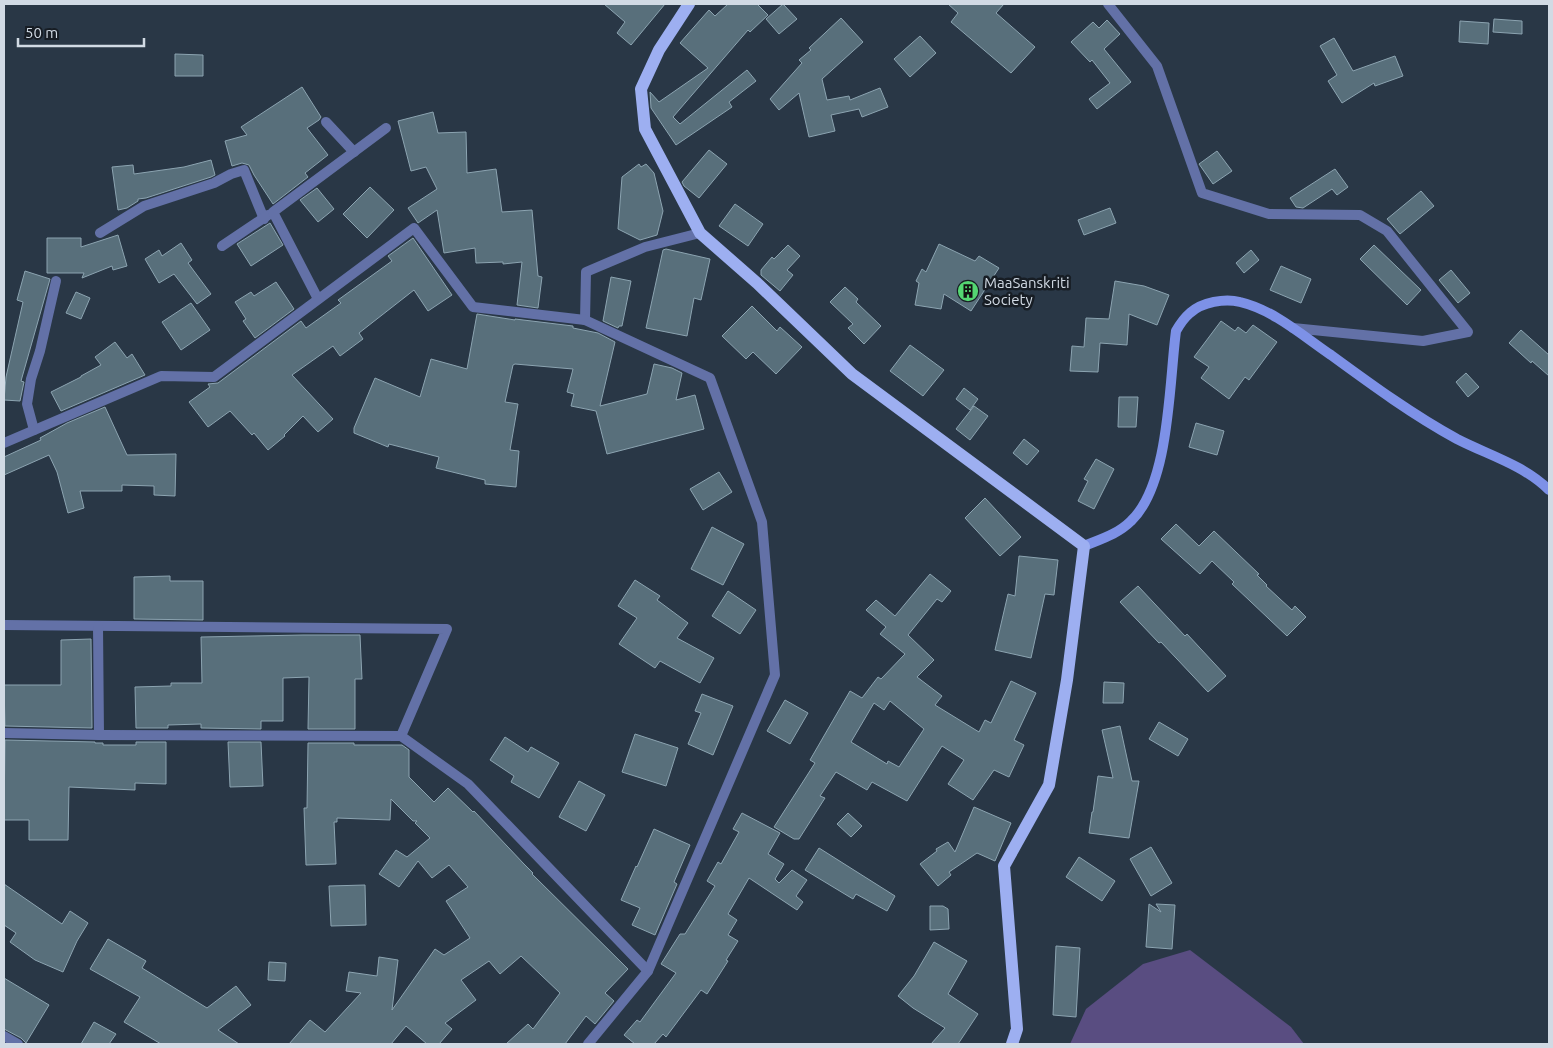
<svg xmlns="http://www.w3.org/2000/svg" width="1553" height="1048" font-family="Ubuntu,sans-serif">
	<rect width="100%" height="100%" fill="#293746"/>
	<path fill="#594d81" d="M1190,950L1291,1027L1304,1044H1070L1086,1009L1143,964Z"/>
	<g fill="#586f7b" stroke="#8ca4b1" fill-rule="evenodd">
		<path d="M604,4H665L631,45L617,33L625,22Z"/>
		<path d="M728,4H757L768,15L750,32L748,30L673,117L680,124L747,70L756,81L729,102L732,107L676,145L651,108L650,92L659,102L708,68L680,43L709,10L715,16Z"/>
		<path d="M783,4L797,19L779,34L766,19Z"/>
		<path d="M948,4H1004L996,13L1035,47L1011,73L951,22L958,13Z"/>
		<path d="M841,18L863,42L822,79L827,100L849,96L850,100L880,88L888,107L862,117L859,109L831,115L835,131L809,137L799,93L779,110L770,99L802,63L799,60L811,50L809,48Z"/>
		<path d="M1494,19L1522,21V34L1493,32Z"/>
		<path d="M1107,20L1120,34L1104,49L1131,82L1097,109L1089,99L1110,83L1092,60L1090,62L1071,42L1093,22L1099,28Z"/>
		<path d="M1460,21L1489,23L1488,44L1459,42Z"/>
		<path d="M920,36L936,53L910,77L894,59Z"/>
		<path d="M1334,38L1353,71L1395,56L1403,76L1375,86L1374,83L1342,103L1328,81L1337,75L1320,46Z"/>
		<path d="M175,54L203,55V76H175Z"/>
		<path d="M302,87L321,117L319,120L307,128L328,155L305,173L308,177L273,204L254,175L249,165L242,163L232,166L225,141L247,135L241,127Z"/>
		<path d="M433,112L438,133L466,132L467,173L496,169L502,212L532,210L538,276L542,277L538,308L517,305L522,262L503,264V262L476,263L475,248L444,253L437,210L418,223L408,208L437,189L426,167L411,171L398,121Z"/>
		<path d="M709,150L727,164L699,198L684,186L682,182Z"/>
		<path d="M1217,151L1232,171L1213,184L1199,164Z"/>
		<path d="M211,160L215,175L211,177L146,198L138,199V201L127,208L118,210L112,167L133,165L134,174L184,167Z"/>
		<path d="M639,164L641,167L646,164L654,173L663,211L657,235L640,240L618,229L622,177Z"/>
		<path d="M1335,169L1348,187L1337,195L1332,189L1303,208L1296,207L1290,198Z"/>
		<path d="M370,187L394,210L367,238L343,214Z"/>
		<path d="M317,188L334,209L318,222L300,200Z"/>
		<path d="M1421,191L1434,206L1400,234L1387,219Z"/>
		<path d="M735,204L763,224L748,246L719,226Z"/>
		<path d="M1110,208L1116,223L1084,235L1078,220Z"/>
		<path d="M270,223L283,245L251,266L237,244Z"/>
		<path d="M118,235L127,266L113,270L112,266L82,278L84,273H47V238H81V247Z"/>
		<path d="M413,238L452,295L428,311L414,290L359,333L363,339L340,356L333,346L292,375L333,419L318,432L303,416L284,435L285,436L268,450L254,433L252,435L230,411L208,427L189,402L210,387L208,384L218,383L301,321L306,328L341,303L338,300L392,261L388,256Z"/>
		<path d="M181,243L192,260L188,263L211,294L197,304L174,274L159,283L145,259L159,250L162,256Z"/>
		<path d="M939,244L975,261L979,256L999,268L971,311L944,294L941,309L915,305L919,283L916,281L922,269L926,272Z"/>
		<path d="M788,245L800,256L787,270L793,275L780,291L761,275V270L772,257L774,259Z"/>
		<path d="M1374,245L1421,290L1407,305L1360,259Z"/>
		<path d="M666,249L710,259L701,300L694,298L687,336L646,328L663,250Z"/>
		<path d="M1251,250L1259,260L1244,273L1236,263Z"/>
		<path d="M1281,266L1311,279L1301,303L1270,290Z"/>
		<path d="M1451,270L1470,293L1458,303L1439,280Z"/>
		<path d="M25,271L50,279L21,381L24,382L20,401L4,400L6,377L23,302L17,300Z"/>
		<path d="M611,277L631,281L622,326H619L618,328L603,321Z"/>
		<path d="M1115,281L1144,286L1169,295L1157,325L1129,314L1127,345L1100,343L1098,372L1070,371L1072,346L1084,347L1086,318L1109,319Z"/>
		<path d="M276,282L294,309L255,338L243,321L246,319L235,302L251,292L254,296Z"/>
		<path d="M845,287L858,299L856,302L881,326L864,344L848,328L853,324L830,302Z"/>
		<path d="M76,292L90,298L81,319L66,313Z"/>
		<path d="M191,303L210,330L181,350L162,322Z"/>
		<path d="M752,306L777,331L780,327L802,347L776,374L753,352L746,359L722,336Z"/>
		<path d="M477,314L515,320V319L573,326V328L598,333L615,342L600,406L647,394L654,364L672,368L682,373L676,400L695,395L704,429L607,454L596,411L571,406L574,394L567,392L573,369L515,364L513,365L505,402L518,404L510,450L519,451L516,487L485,484V480L436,468L439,457L389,444L388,447L354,433V428L375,378L420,397L431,359L467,369Z"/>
		<path d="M1221,321L1235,331L1238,327L1246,333L1253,325L1277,342L1249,380L1245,377L1229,399L1201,378L1209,367L1194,357Z"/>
		<path d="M1521,330L1549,355V376L1532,361L1531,363L1509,343Z"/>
		<path d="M115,342L127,358L132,354L145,375L61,411L51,392L81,377V376L101,365L95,357Z"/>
		<path d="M910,345L944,370L923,396L890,371Z"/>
		<path d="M1466,373L1479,387L1468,397L1456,382Z"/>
		<path d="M964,388L978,399L970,410L956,399Z"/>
		<path d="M1119,397H1138L1136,427H1118Z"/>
		<path d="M974,406L988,416L970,440L956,429Z"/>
		<path d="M105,407L127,455L176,454L175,496L154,495V486L122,485V491H80L84,508L68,513L57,472L49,455L4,475V457L41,440L40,438L67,423Z"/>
		<path d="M1196,423L1224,431L1217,455L1189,447Z"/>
		<path d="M1024,439L1039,451L1027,465L1013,453Z"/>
		<path d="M1096,459L1114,469L1094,509L1078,501L1088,481L1084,479Z"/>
		<path d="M719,472L732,492L703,510L690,489Z"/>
		<path d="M985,498L1021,537L1000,556L965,518Z"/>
		<path d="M1176,524L1199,546L1214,531L1259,574L1257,575L1267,585L1266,586L1292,610L1295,606L1306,617L1287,636L1232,584L1234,582L1212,561L1200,574L1161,539Z"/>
		<path d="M712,527L744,544L723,585L691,569Z"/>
		<path d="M1019,556L1058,560L1054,595L1045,594L1031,658L995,650L1008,594L1015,596Z"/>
		<path d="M930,574L951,591L942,602L937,599L908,635L934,660L917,677L942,696L935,705L979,732L985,720L991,723L1011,681L1036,693L1014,740L1024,745L1009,777L994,770L973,800L948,784L964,760L942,746L907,801L872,782L867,790L836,772L820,796L825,798L799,839H794L774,827L815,763L810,760L850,691L862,698L878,677L881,679L905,654L880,634L886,627L866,610L876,600L895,616ZM890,701L924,729L899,767L888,761L887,764L851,742L874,703L884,710Z"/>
		<path d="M170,576V581H203V620L134,619V577Z"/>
		<path d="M635,580L660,596L657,600L688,623L677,638L714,658L700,683L660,661L655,668L619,644L637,618L618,606Z"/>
		<path d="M1138,586L1185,636L1187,634L1226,676L1208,692L1161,642L1159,643L1120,602Z"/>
		<path d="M728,591L756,610L740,634L712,616Z"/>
		<path d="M303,635H360L362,679H355V729H308L309,677L283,678V721H261V729L201,728V724L168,725V728H136L135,687L171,686V683H202L201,637Z"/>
		<path d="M91,639L92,728L5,726L4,685H61V640Z"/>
		<path d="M1104,682L1124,683L1123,703H1103Z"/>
		<path d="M702,694L733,706L713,755L688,744L701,713L695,711Z"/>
		<path d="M785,700L808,713L790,744L767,731Z"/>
		<path d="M1159,722L1188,739L1178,756L1149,739Z"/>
		<path d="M1120,726L1132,781H1139L1129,838L1089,833L1092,812H1093L1098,776L1113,778L1102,730Z"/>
		<path d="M635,734L678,748L666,786L622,772Z"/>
		<path d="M505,737L528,752L531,747L559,763L539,798L511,782L514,776L490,760Z"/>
		<path d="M5,740L95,742V743H103V745H136V742H166V784L135,783V790L69,787L68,840H29V820H4Z"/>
		<path d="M228,742H261L263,786L230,787Z"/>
		<path d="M308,743H354V745H402L409,750V777L434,802L448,788L473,812L474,811L524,864L533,873L532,874L628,969L605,993L614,1001L595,1024L586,1016L565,1044H506L528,1024L533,1029L560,993L521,956L500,974L489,961L461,980L476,1000L445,1023L452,1029L439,1044H427L406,1026L391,1044H289L310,1020L325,1032L361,993L346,991L349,972L377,976L379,957L398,960L392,1010L435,949L444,955L470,938L446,901L468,887L449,865L432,878L418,861L399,887L379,874L396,850L407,857L430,838L415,823L417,821H413L391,799L390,820L337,818V822H334L336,864L306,865L304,808H307Z"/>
		<path d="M579,781L605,795L586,831L559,817Z"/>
		<path d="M974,807L1011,823L995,861L977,853L949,872L951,875L938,886L920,864L937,851L936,849L948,842L955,852Z"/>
		<path d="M742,813L780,833L768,854L784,864L775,879L779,883L792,870L807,880L796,896L803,902L797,910L749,878L728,914L737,920L728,935L738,941L726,960L728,961L707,994L701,990L666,1037L663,1034L654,1044H635L624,1035L637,1020L640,1022L676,973L661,964L680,934H685L715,886L707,881L718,862L721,864L739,832L733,829Z"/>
		<path d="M848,813L862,826L851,837L837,824Z"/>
		<path d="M654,829L690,845L674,882L677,884L655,935L632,925L640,908L621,900L636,866L637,867Z"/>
		<path d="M1151,847L1172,883L1151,896L1130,859Z"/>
		<path d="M819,848L895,896L887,911L856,894L853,899L805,870Z"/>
		<path d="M1079,857L1115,881L1102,901L1066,877Z"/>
		<path d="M4,884L62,924L70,911L88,923L77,941L63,972L35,960L10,942L16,933L4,925Z"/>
		<path d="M365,885L366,925L331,926L329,886Z"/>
		<path d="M1149,904L1161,912L1156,904L1175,905L1172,949L1146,947Z"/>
		<path d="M930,906H943L948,909L949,929L930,930Z"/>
		<path d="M108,939L146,961L142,968L207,1008L236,986L251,1005L218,1030L239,1044H161L124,1022L140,997L90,969Z"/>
		<path d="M934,942L967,961L948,994L978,1014L958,1044H931L945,1028L913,1008L898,996L914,976Z"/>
		<path d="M1056,946L1080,948L1076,1017L1053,1015Z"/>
		<path d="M269,962L286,963L285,981L268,980Z"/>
		<path d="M4,978L49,1005L26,1043L21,1038L4,1029Z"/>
		<path d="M94,1022L116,1034L109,1044H81Z"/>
	</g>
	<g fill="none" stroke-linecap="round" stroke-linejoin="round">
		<g stroke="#6371a7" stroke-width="10">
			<path d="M1108,4L1157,66L1202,193L1269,214L1360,215L1387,231L1468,332L1423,341L1293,328"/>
			<path d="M326,122L354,152"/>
			<path d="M100,233L144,206L214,183L231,174L244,170L264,219"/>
			<path d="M222,246L268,215"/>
			<path d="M318,299L273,212L386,128"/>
			<path d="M585,320L586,272L645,247L700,233"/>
			<path d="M34,430L27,404L31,379L40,351L56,281"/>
			<path d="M4,443L161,376L214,377L414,228L473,307L585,320L710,378L762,522L775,675L648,971L588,1044"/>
			<path d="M4,625L447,629L401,736"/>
			<path d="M98,626L99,735"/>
			<path d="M4,733L99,735L401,736L468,784L648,971"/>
			<path d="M4,1036L18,1044"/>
		</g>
		<path stroke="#7d91e7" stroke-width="10" d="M1084,546C1101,539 1118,534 1131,521C1170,484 1169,383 1176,331C1180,324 1184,318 1190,313C1202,302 1225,298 1240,302C1274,310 1303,336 1331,355C1372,385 1413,415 1457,439C1488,455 1524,465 1549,490"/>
		<path stroke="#9daff1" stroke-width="12" d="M689,4L659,50L641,89L645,129L700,233L757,283L852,374L1084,546L1067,680L1049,785L1004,866L1017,1029L1012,1044"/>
	</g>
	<defs>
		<g id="building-disc" transform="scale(1.125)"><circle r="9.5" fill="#54d672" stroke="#171d24"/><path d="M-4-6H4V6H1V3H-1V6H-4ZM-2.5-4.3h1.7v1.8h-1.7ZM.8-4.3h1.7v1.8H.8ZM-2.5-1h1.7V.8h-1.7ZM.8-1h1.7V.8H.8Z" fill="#111"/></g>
	</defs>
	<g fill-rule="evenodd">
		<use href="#building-disc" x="968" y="291"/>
	</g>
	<g text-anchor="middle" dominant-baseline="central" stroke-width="5" stroke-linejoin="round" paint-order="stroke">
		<g font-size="15" fill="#d1dae4" stroke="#171d24" text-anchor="start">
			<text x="984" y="282">MaaSanskriti<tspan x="984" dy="17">Society</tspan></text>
		</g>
	</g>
	<rect width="1553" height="1048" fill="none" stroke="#d1dae4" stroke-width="10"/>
	<path d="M18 38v8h126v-8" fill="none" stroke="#d1dae4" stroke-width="2.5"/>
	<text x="25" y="38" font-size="15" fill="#d1dae4" stroke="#171d24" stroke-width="4" paint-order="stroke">50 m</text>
</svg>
